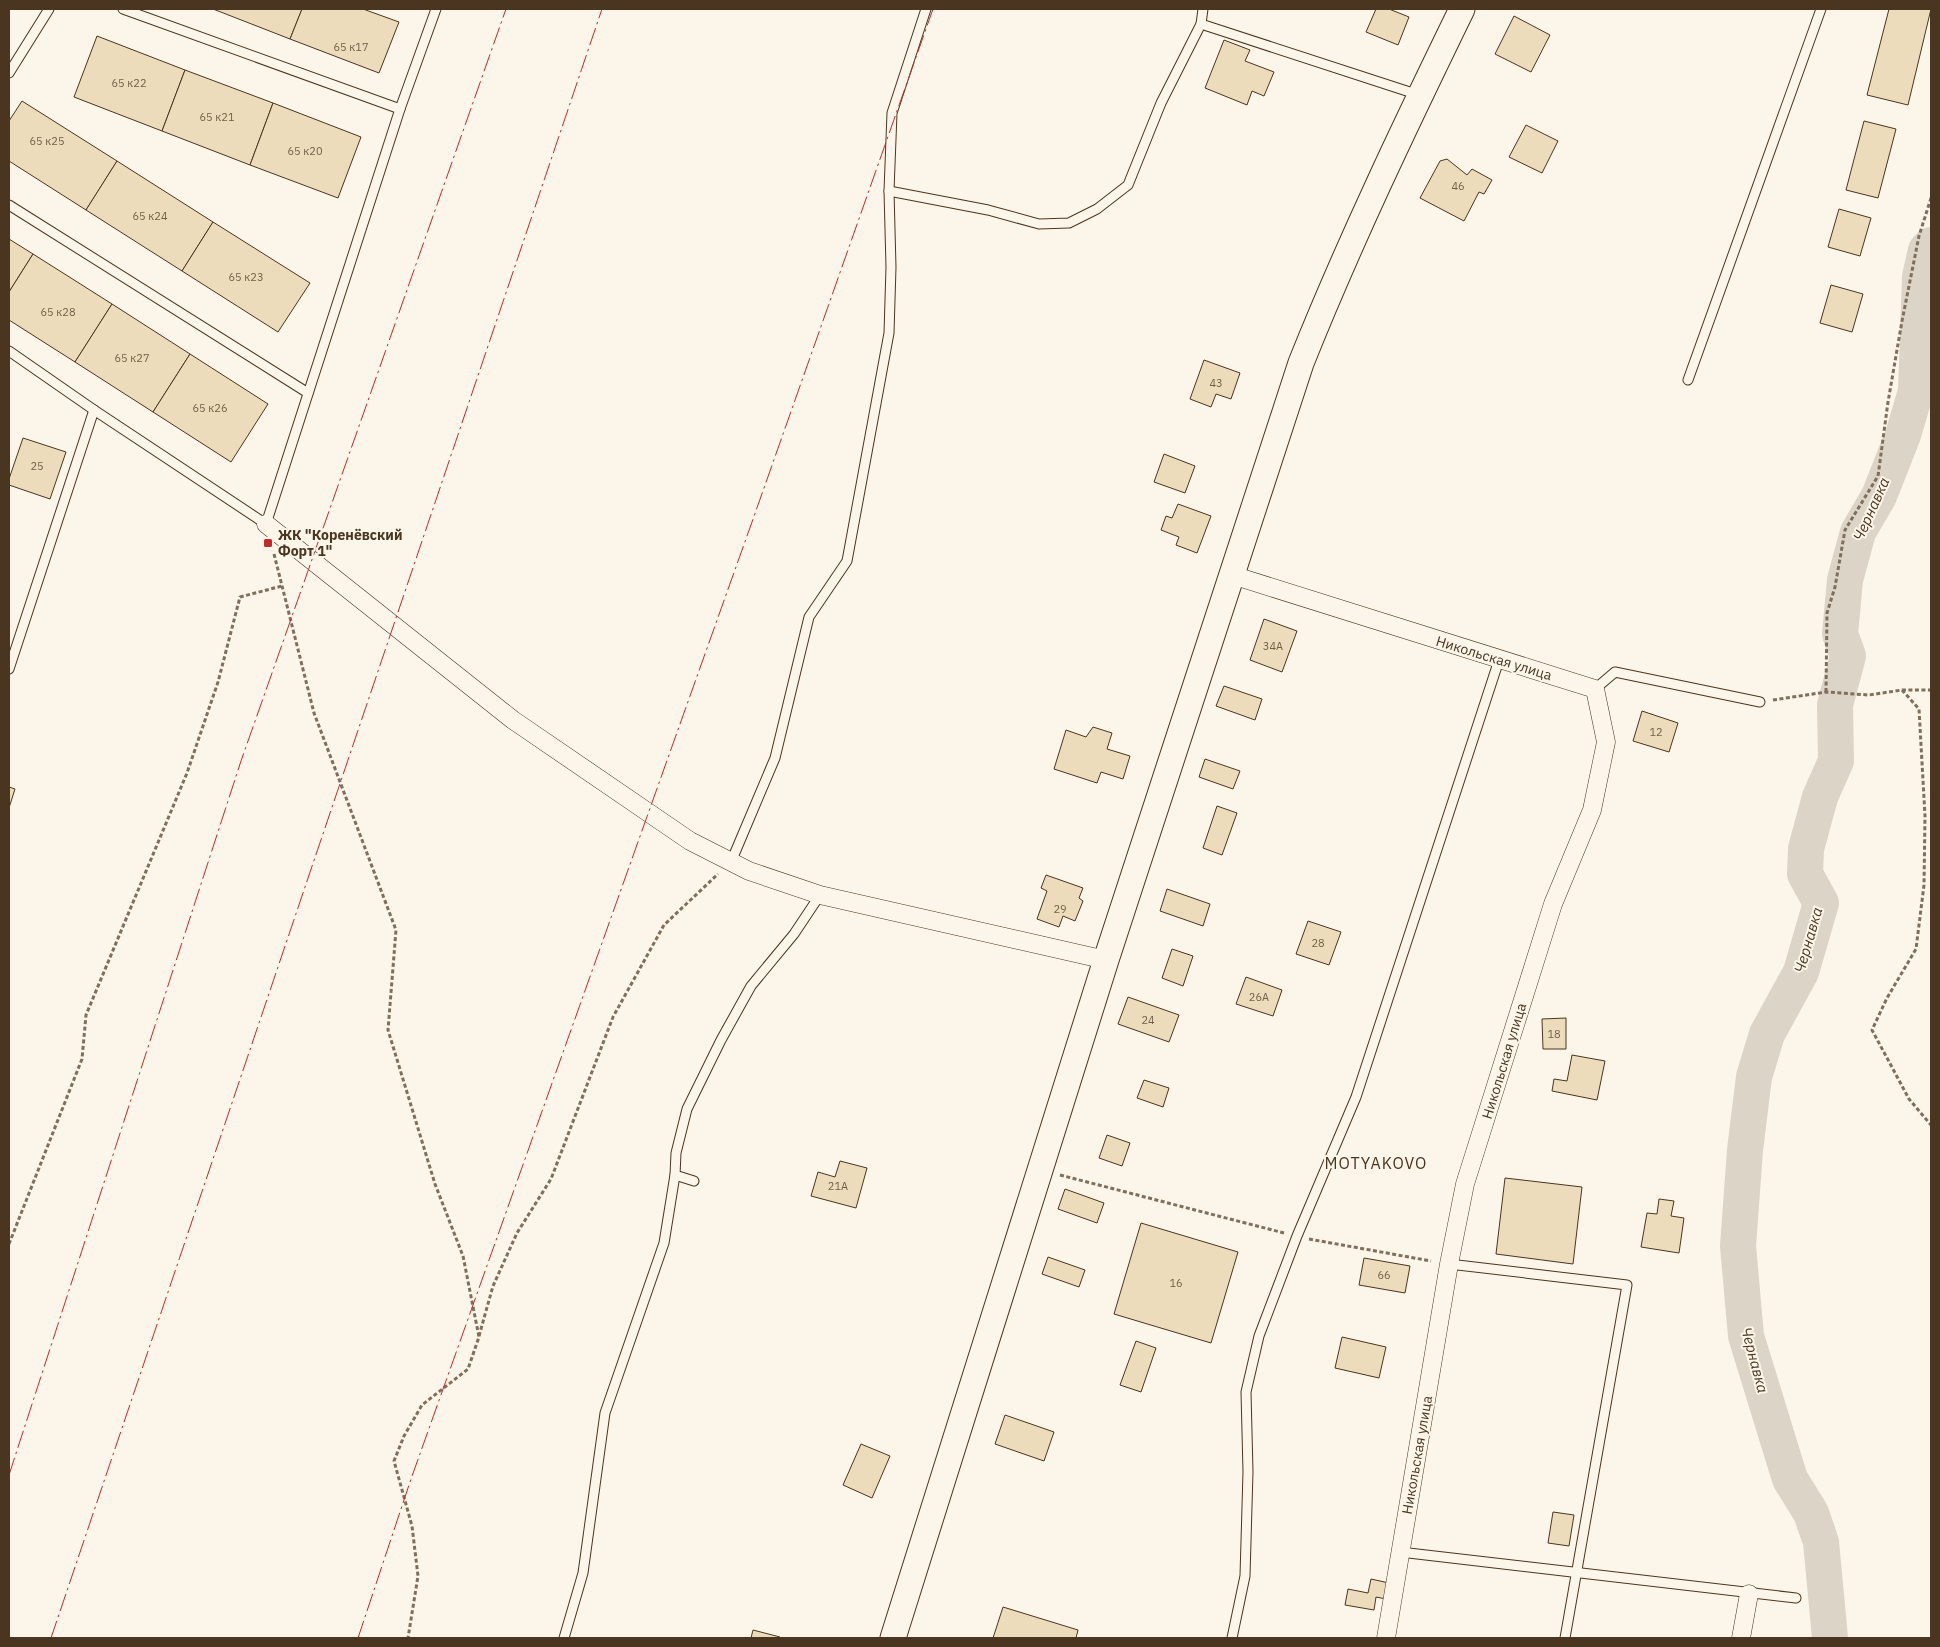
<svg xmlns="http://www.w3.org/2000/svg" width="1940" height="1647" font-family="'IBM Plex Sans',sans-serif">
	<rect width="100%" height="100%" fill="#fbf6e9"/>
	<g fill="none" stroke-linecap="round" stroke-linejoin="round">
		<path stroke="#dcd4c6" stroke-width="36" d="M1830,1638L1821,1542L1811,1513L1790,1479L1746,1336L1738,1246L1745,1150L1754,1077L1767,1034L1801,972L1821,903L1805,874L1806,849L1820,797L1836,761L1835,705L1848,656L1840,634L1845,580L1858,532L1879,496L1903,435L1916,391L1920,277L1926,250L1931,245"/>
	</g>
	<g fill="#ecdcbc" stroke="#4a3520">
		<path d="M213,9H302L290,39Z"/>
		<path d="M302,9H363L399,22L379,73L290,39Z"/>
		<path d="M1376,9H1389L1409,17L1398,45L1366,32Z"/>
		<path d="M1889,9H1931L1908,105L1867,95Z"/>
		<path d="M1514,16L1550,35L1531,72L1495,54Z"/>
		<path d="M97,36L185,70L162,131L74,97Z"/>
		<path d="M1224,40L1250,50L1245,61L1274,72L1264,96L1252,91L1247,105L1205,88Z"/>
		<path d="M185,70L273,103L250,165L162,131Z"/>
		<path d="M22,101L117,161L86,210L9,161V121Z"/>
		<path d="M273,103L361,137L338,198L250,165Z"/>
		<path d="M1864,121L1896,129L1878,198L1846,190Z"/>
		<path d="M1526,125L1558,141L1542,173L1509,157Z"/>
		<path d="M1447,159L1467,175L1472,169L1492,180L1484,194L1479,192L1464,221L1420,198L1440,161Z"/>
		<path d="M117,161L213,222L182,271L86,210Z"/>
		<path d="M1839,209L1871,218L1860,256L1828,247Z"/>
		<path d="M213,222L310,283L278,332L182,271Z"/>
		<path d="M9,239L33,254L9,292Z"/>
		<path d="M33,254L112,304L75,362L9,320V292Z"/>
		<path d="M1831,285L1863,294L1852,332L1820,323Z"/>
		<path d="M112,304L190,354L153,412L75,362Z"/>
		<path d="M190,354L268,404L231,462L153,412Z"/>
		<path d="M1204,360L1240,373L1231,399L1216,394L1211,407L1190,399Z"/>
		<path d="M23,438L66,452L50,499L9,485V479Z"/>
		<path d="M1164,454L1195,466L1185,493L1154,482Z"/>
		<path d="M1178,504L1211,516L1197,553L1176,545L1179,537L1161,530L1166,516L1172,518Z"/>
		<path d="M1264,619L1297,631L1282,672L1250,660Z"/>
		<path d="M1224,686L1262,699L1255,720L1216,706Z"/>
		<path d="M1642,711L1678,723L1669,752L1633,741Z"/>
		<path d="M1093,727L1112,733L1107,749L1130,756L1123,779L1101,772L1097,783L1054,769L1066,730L1086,737Z"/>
		<path d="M1205,759L1240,771L1233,789L1199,777Z"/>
		<path d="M9,787L15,789L9,808Z"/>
		<path d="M1217,806L1237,813L1222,855L1203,848Z"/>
		<path d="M1046,875L1083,888L1079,898L1083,901L1075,921L1063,916L1059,927L1037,919L1047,891L1041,888Z"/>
		<path d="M1167,889L1210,904L1203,926L1160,911Z"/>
		<path d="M1308,921L1341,932L1329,965L1296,954Z"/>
		<path d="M1172,949L1193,956L1183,986L1162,978Z"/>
		<path d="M1246,977L1282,990L1273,1016L1236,1004Z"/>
		<path d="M1128,997L1179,1015L1169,1042L1118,1024Z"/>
		<path d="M1566,1018V1049H1543L1542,1019Z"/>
		<path d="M1572,1055L1605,1061L1597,1100L1552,1091L1554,1079L1567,1081Z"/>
		<path d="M1144,1080L1169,1088L1163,1107L1137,1098Z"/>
		<path d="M1107,1135L1130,1143L1122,1166L1099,1158Z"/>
		<path d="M840,1161L867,1168L856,1208L811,1196L818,1172L835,1177Z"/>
		<path d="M1505,1178L1582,1187L1573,1264L1496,1254Z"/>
		<path d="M1065,1189L1104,1203L1097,1223L1058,1209Z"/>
		<path d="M1659,1199L1674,1201L1671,1216L1684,1218L1679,1253L1641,1247L1647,1213L1657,1214Z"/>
		<path d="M1141,1223L1238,1252L1211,1343L1114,1314Z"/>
		<path d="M1048,1257L1085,1270L1079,1287L1042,1274Z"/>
		<path d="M1364,1258L1410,1266L1405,1293L1359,1285Z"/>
		<path d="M1342,1337L1386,1347L1379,1378L1335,1368Z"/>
		<path d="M1136,1341L1156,1348L1141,1392L1120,1385Z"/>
		<path d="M1005,1415L1054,1432L1044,1461L995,1444Z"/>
		<path d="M861,1444L890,1456L872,1498L843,1485Z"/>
		<path d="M1553,1512L1574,1515L1569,1546L1548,1543Z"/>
		<path d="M1371,1579L1389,1583L1386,1599L1376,1597L1374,1610L1345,1605L1348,1589L1368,1593Z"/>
		<path d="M1003,1607L1078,1630L1076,1638H993Z"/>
		<path d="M753,1630L780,1637V1638H751Z"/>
	</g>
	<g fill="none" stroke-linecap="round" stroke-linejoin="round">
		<g stroke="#4a3520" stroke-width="11">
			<g id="service">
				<path d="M123,9L400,109"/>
				<path d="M1201,24L1419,95"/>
				<path d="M9,73L49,9"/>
				<path d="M889,191L988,210L1039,224L1069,223L1097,209L1128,185L1161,103L1201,24L1203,9"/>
				<path d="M9,205L308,393"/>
				<path d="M9,351L94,410L266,524L400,109L436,9"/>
				<path d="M1688,380L1821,9"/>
				<path d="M9,669L94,410"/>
				<path d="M1595,689L1615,672L1760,702"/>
				<path d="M731,862L775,758L809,617L847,561L889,333L891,267L889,191L892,113L926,9"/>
				<path d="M675,1175L694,1181"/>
				<path d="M1449,1264L1627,1285L1565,1638"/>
				<path d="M1400,1552L1796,1598"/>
				<path d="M564,1638L583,1573L605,1413L664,1243L675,1175L676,1153L687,1109L721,1040L751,986L794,934L820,895"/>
				<path d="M1232,1638L1245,1576L1248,1472L1246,1392L1259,1336L1297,1236L1356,1097L1499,660"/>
			</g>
		</g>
		<g stroke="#4a3520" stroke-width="19">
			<g id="minor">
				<path d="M266,524L513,720L690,841L749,871L820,895L1106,960"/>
				<path d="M1232,575L1595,689L1606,742L1592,810L1553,904L1465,1184L1449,1264L1386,1638"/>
				<path d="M1741,1638L1749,1594"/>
			</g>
		</g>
		<g stroke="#4a3520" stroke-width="27">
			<path id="secondary" d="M893,1638L1106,960L1301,363C1349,243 1405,126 1462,9"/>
		</g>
		<g stroke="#7f6f5c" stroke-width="3" stroke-dasharray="4 2.5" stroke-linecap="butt">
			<path d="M274,554L314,713L396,930L388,1030L435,1184L463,1256L479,1337L468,1369L422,1405L404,1436L394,1461L412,1526L418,1576L408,1638"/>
			<path d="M1902,690L1919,709L1925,816L1924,885L1916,949L1887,998L1872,1030L1909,1099L1931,1125"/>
			<path d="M1826,692L1827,613L1835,587L1845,530L1878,476L1888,402L1902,321L1919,236L1931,198"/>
			<path d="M1773,700L1826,692L1869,695L1902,690H1931"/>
			<path d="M1060,1175L1284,1233"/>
			<path d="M1309,1239L1431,1261"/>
			<path d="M9,1244L82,1059L86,1015L187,773L218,682L240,597L282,586"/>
			<path d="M479,1336L493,1286L517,1233L551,1179L613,1017L664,925L718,874"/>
		</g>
		<use href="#service" stroke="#fbf6e9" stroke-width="9"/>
		<use href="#minor" stroke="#fbf6e9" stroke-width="18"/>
		<use href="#secondary" stroke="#fbf6e9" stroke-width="25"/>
		<g stroke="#c62828" stroke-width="1" stroke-dasharray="18 4 2.5 4" stroke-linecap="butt">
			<path d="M9,1475L241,761L506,9"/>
			<path d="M51,1638L602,9"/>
			<path d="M358,1638L411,1479L752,522L933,9"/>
		</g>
	</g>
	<rect fill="#c62828" stroke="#fbf6e9" stroke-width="2" x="263" y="538" width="10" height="10" rx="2.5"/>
	<g text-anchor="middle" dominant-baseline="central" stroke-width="4" stroke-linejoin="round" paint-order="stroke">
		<g font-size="11" fill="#725f47">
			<text x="351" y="47">65 к17</text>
			<text x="129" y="83">65 к22</text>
			<text x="217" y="117">65 к21</text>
			<text x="47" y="141">65 к25</text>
			<text x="305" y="151">65 к20</text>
			<text x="1458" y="186">46</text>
			<text x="150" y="216">65 к24</text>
			<text x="246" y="277">65 к23</text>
			<text x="58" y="312">65 к28</text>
			<text x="132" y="358">65 к27</text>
			<text x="1216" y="383">43</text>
			<text x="210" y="408">65 к26</text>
			<text x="37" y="466">25</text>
			<text x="1273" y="646">34А</text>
			<text x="1656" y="732">12</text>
			<text x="1060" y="909">29</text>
			<text x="1318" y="943">28</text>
			<text x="1259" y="997">26А</text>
			<text x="1148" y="1020">24</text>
			<text x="1554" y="1034">18</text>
			<text x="838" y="1186">21А</text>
			<text x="1384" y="1275">66</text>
			<text x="1176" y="1283">16</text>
		</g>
		<g font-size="14" font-weight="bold" fill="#4a3520" stroke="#fbf6e9" text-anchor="start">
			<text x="278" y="535">ЖК "Коренёвский<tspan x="278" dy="16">Форт 1"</tspan></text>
		</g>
		<g font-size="14" fill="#4a3520" stroke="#fbf6e9">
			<text transform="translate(1494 658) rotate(17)">Никольская улица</text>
			<text transform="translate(1504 1061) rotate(-73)">Никольская улица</text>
			<text transform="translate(1417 1455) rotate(-80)">Никольская улица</text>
		</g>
		<g font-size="15" font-style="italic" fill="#4a3520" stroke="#fbf6e9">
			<text transform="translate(1871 509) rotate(-66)">Чернавка</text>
			<text transform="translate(1808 940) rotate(-74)">Чернавка</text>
			<text transform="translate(1755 1360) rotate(75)">Чернавка</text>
		</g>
		<g font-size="16" letter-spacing="1" fill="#4a3520" stroke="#fbf6e9">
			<text x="1376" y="1163">MOTYAKOVO</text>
		</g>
	</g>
	<rect width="1940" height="1647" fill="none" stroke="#4a3520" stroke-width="20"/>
</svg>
